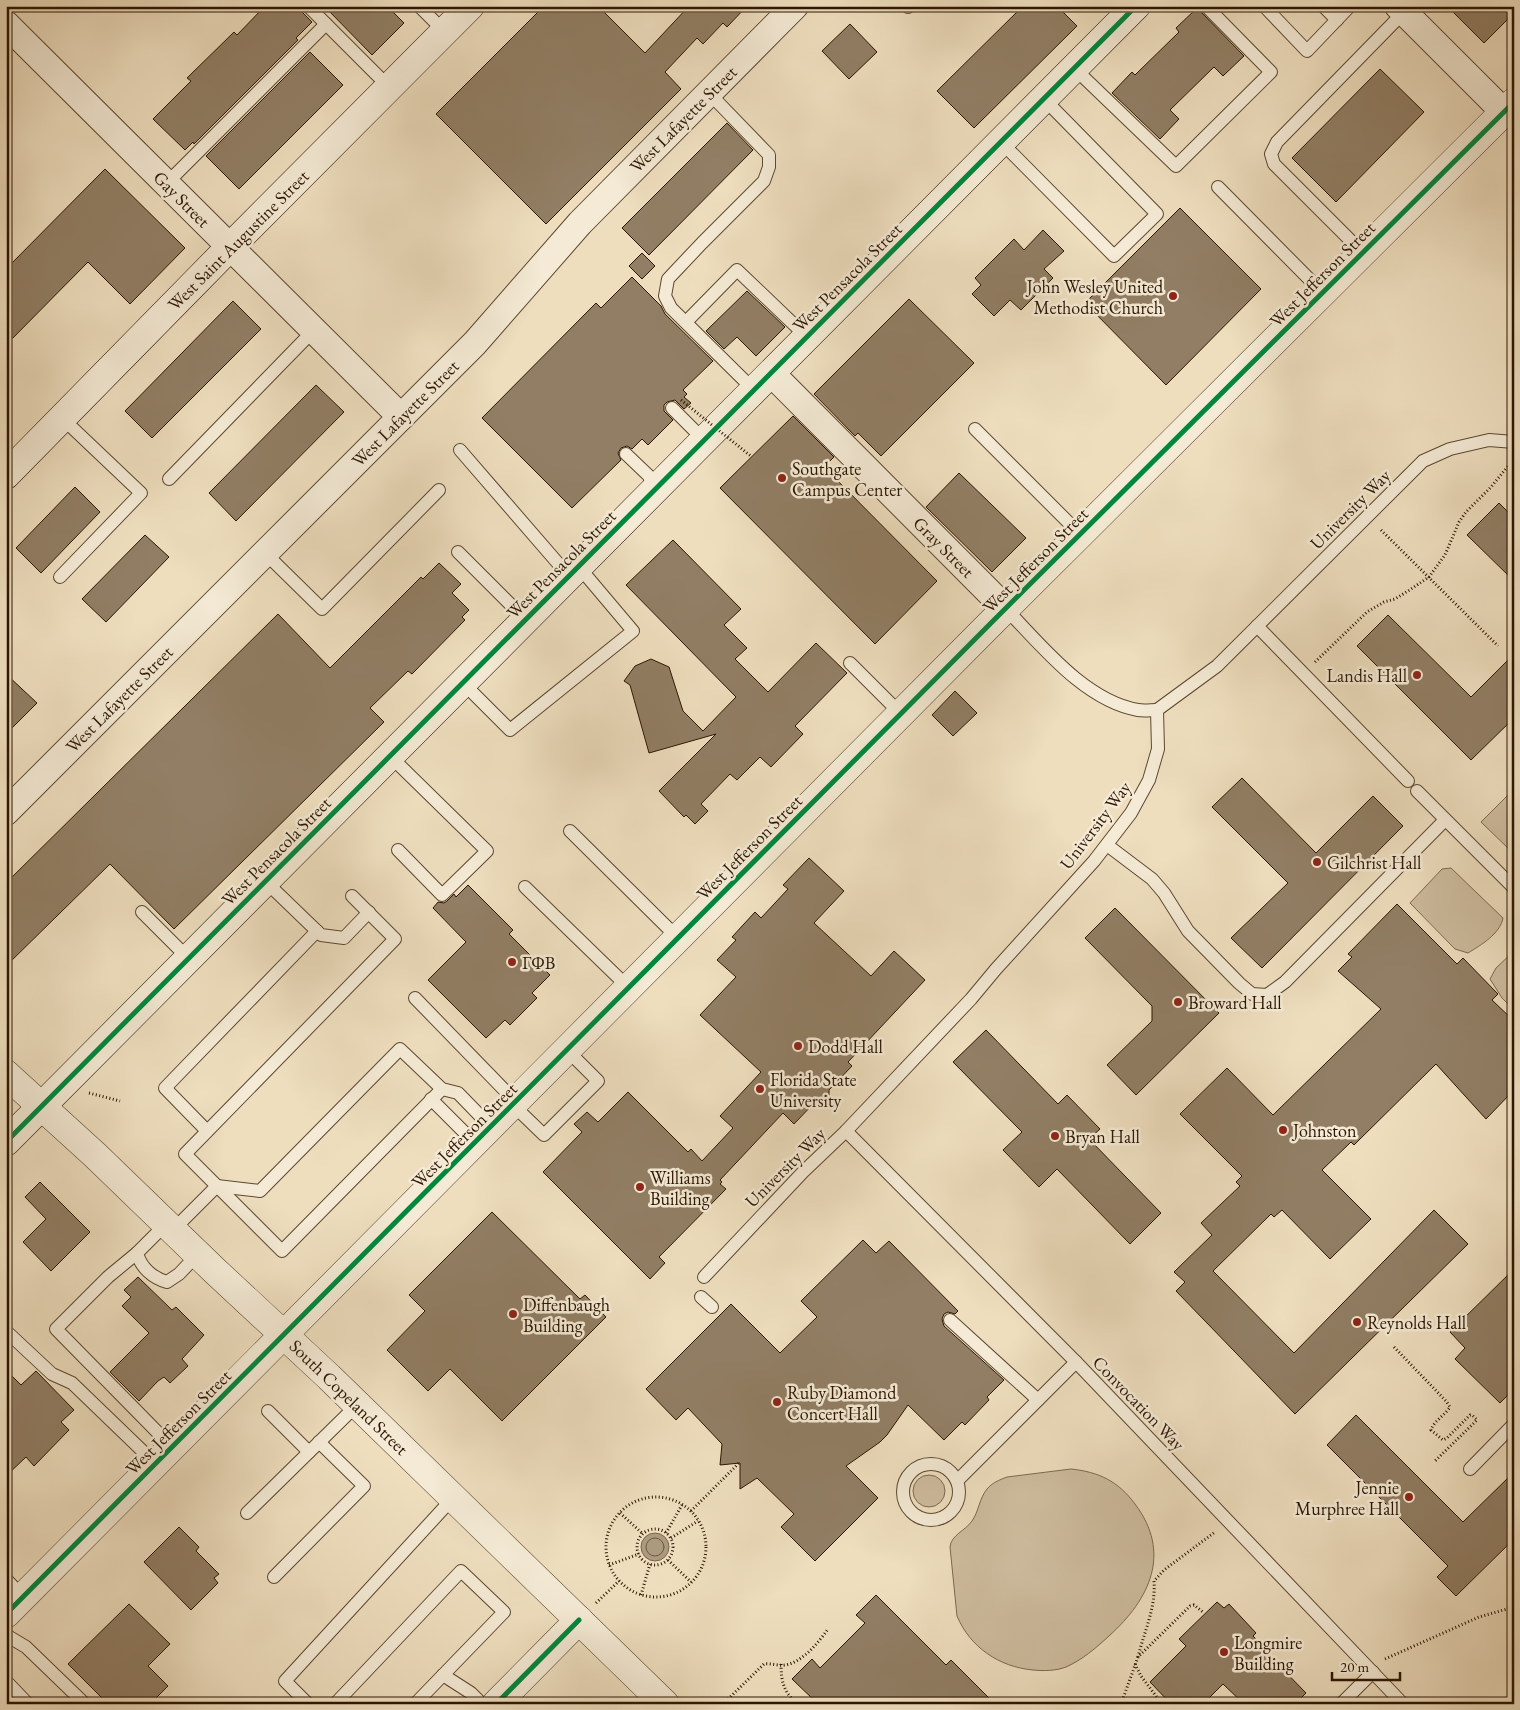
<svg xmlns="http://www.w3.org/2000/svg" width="1520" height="1710" font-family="'EB Garamond',serif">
	<rect width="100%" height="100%" fill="#eedebe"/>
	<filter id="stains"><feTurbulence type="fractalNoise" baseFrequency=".004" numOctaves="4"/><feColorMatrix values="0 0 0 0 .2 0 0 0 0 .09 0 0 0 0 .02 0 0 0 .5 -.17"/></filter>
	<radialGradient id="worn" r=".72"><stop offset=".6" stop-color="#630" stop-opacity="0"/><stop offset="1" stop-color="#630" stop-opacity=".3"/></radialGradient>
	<g fill="#cdbc9e" stroke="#7c6950">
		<path d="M1514,789V854L1481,822Z"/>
		<path d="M1451,868L1503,918C1500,934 1481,945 1468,953L1455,949L1410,903L1442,869Z"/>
		<path d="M1514,951V1010L1502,998L1490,979L1496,968Z"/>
		<path d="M1071,1469C1099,1472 1118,1481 1135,1504C1172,1553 1150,1599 1109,1636C1096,1648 1082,1660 1066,1667C1056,1671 1043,1671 1033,1670C999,1667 970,1647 957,1616L950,1547C951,1535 965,1531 972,1521C979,1511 979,1499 987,1489C992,1483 999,1480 1007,1477Z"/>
		<circle cx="929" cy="1491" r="16"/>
	</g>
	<circle fill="#ac9a7e" stroke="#79654c" cx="655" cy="1547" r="14"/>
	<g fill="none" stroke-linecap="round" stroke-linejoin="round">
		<circle stroke="#6c5840" stroke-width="1" cx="655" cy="1547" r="9"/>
	</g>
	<g fill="#917e64" stroke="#2c1602">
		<path d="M265,6H300L302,12L312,22L296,38L298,40L194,144L193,142L185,150L153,119L191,81L187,78L234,32L237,35Z"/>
		<path d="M320,6H387L404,23L372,55L326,8L324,10Z"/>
		<path d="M544,6H598L645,53L689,6H747L727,27L723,23L703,44L697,38L665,72L681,89L546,224L436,114Z"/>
		<path d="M1023,6H1057L1077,26L974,128L937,91Z"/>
		<path d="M1447,6H1514V13L1484,43Z"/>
		<path d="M1197,8L1244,56L1223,76L1214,67L1170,110L1179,119L1160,139L1112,93L1132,72L1135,75L1179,32L1176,28Z"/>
		<path d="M850,24L877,52L849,79L822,51Z"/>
		<path d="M310,52L343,85L239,189L206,156Z"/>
		<path d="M1380,69L1424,112L1336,202L1292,158Z"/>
		<path d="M727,123L753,150L649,255L622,228Z"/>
		<path d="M105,169L185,248L130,304L88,262L6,345V269Z"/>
		<path d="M1180,208L1261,289L1166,385L1085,303Z"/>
		<path d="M1043,230L1064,251L1044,269L1053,278L1021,310L1010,300L994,316L972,294L981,285L975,278L1014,239L1024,250Z"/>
		<path d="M642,253L655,266L642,279L629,266Z"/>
		<path d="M632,277L661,306L665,314L713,361L683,390L687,394L684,397L691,403L684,409L675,400L667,402L664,405V411L673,420L648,445L642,439L632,449L627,446L621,448L618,453L621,460L572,508L482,418L596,303L601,308Z"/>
		<path d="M747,291L785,327L756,356L737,337L724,349L706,331Z"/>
		<path d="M909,299L974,363L881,456L858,433L855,436L814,394Z"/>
		<path d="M233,301L261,329L152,438L125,411Z"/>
		<path d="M316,385L344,412L236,521L209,493Z"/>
		<path d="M793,416L834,457L824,467L937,581L875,644L720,488Z"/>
		<path d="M959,473L1026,538L992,572L926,507Z"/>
		<path d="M75,487L100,512L41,573L16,548Z"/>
		<path d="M1499,503L1514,518V581L1467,535Z"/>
		<path d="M145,535L169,557L106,622L82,599Z"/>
		<path d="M673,540L741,609L724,625L747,648L735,659L768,692L816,643L847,673L795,726L803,734L771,767L760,757L737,780L730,774L701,804L708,811L695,824L686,815L684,817L659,791L716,734L649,753L630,685L624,681L635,666L651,659L669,667L683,711L703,731L736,697L626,585Z"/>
		<path d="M439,563L461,584L452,593L469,610L462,617L465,620L412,674L408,671L370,708L384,722L174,929L110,864L6,966V883L278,614L330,668L421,577L423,579Z"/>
		<path d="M1388,615L1471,697L1514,654V718L1471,760L1357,646Z"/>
		<path d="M6,674L37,703L6,734Z"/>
		<path d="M955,691L977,713L953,736L932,715Z"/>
		<path d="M1242,778L1316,853L1373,796L1403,826L1262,968L1231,938L1288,883L1212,807Z"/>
		<path d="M809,858L844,891L814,923L871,976L894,951L925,980L848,1062L852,1066L829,1090V1099L817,1100L794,1124L783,1113L720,1180L722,1182L720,1184L726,1189L659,1257L665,1263L650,1279L543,1172L582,1132L574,1124L587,1112L598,1122L628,1092L688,1152L691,1149L702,1161L733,1128L720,1116L761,1072L700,1015L736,977L717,960L736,940L732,937L755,912L761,918L788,889L783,885Z"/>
		<path d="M468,885L513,930L509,934L550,975L532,993L537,998L510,1025L505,1020L486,1038L428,980L466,942L433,908L438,902L444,903L447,901L454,894L456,897Z"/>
		<path d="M1397,904L1457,964L1463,958L1498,994L1492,1000L1514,1021V1090L1486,1119L1436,1064L1354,1145L1351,1142L1322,1170L1371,1219L1330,1259L1282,1210L1274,1217L1271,1214L1213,1271L1294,1353L1434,1210L1468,1244L1295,1414L1176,1291L1185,1282L1174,1272L1212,1235L1201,1223L1240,1186L1236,1182L1242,1176L1180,1114L1227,1068L1273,1115L1381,1009L1338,971L1352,957L1348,954Z"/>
		<path d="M1115,908L1219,1013L1136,1095L1107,1065L1152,1021V1006L1085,938Z"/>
		<path d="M986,1030L1058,1104L1067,1095L1100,1129L1089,1139L1161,1213L1130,1244L1057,1169L1039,1187L1003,1150L1022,1132L953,1062Z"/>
		<path d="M40,1182L90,1232L51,1271L23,1242L46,1219L25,1197Z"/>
		<path d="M492,1212L580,1299L585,1295L606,1317L502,1421L450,1369L428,1391L387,1350L425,1311L409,1295Z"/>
		<path d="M863,1240L876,1253L889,1241L958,1311L955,1314L948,1312L944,1314L942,1319L944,1326L1004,1380L987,1397L989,1400L965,1425L962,1422L944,1440L908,1405L887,1435L880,1442L846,1466L878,1498L815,1561L781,1527L794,1514L757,1478L740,1489V1463L720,1465L722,1444L688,1408L676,1420L646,1389L731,1304L780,1353L817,1317L801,1301Z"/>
		<path d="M1514,1269V1389L1500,1403L1455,1359L1465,1348L1450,1332Z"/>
		<path d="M138,1277L172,1310L176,1307L204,1335L182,1359L188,1366L170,1383L164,1377L158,1381L139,1401L110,1372L149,1333L122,1306L131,1297L124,1290Z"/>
		<path d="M6,1370L21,1385L36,1371L74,1410L61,1422L69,1430L34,1466L26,1457L6,1476Z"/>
		<path d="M1356,1415L1463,1522L1514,1472V1539L1456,1596L1437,1577L1448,1566L1327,1445Z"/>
		<path d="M179,1527L199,1547L196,1551L219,1574L214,1578L218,1583L191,1610L144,1562Z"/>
		<path d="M876,1595L946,1665L951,1660L995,1704H818L792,1679L812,1659L820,1668L865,1623L856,1615Z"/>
		<path d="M1217,1602L1224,1608L1229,1604L1256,1633L1253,1636L1268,1651V1654L1306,1693L1295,1704H1244L1223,1684L1203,1704H1171L1150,1682L1186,1646L1179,1639Z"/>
		<path d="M129,1604L170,1644L148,1666L168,1686L150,1704H108L68,1664Z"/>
	</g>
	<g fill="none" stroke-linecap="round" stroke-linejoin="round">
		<g stroke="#5c4831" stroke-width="14">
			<g id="service">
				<path d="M308,6L389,87"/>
				<path d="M419,6L445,32"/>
				<path d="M907,6L908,7"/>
				<path d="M1264,6L1307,51L1350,6"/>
				<path d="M1323,6L1337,20"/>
				<path d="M1074,68L1176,166L1271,72L1206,6"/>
				<path d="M709,93L769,155V167L764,181L702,243L668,279L665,296L671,308L754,390"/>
				<path d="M1001,142L1114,256L1157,214L1044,99"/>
				<path d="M167,183L326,24"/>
				<path d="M1218,187L1323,293"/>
				<path d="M1363,253L1274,164L1271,154L1277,142L1404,12"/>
				<path d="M686,322L737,270L807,337"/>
				<path d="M672,408L704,440"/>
				<path d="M975,429L1080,534"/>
				<path d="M460,450L569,576"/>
				<path d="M626,454L649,476L654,491"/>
				<path d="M169,479L314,330"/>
				<path d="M458,552L526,620"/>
				<path d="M265,553L322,609L439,490"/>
				<path d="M60,577L141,493L62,418"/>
				<path d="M1006,609C1041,645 1085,701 1138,710C1144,711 1151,710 1157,710"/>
				<path d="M1257,626L1408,781"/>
				<path d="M850,663L901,714"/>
				<path d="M463,683L510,730L633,631L579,567"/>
				<path d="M1157,710L1217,666L1423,461L1450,449L1489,440L1514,442"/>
				<path d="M390,756L487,851L442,895L398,850"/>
				<path d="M1417,791L1514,888"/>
				<path d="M570,831L678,938"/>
				<path d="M1107,845L1152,879L1164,893L1188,931L1239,983L1252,994L1267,995L1285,982L1445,820"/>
				<path d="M265,881L321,935L344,938L369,912"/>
				<path d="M525,887L629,988"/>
				<path d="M352,896L395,939L185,1154L282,1251L442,1089"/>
				<path d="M142,912L189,959"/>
				<path d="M415,998L516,1102"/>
				<path d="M431,1099L475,1143"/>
				<path d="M513,1105L544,1135L598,1081L567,1050"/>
				<path d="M207,1131L165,1088L317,931"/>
				<path d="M846,1131L1076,1362L1403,1704"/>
				<path d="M166,1224L137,1253C141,1268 153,1278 167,1282L179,1274L198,1254"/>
				<path d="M173,1230L217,1186L260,1191L400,1049L442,1089L458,1093L491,1127"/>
				<path d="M137,1253L108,1277L56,1329L172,1447"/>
				<path d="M704,1277L803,1172L846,1131L971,999L996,969L1094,861L1131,813L1149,780L1158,749L1157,710"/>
				<path d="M701,1297L712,1307"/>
				<path d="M950,1320L1038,1400"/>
				<path d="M6,1331L52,1374L72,1383L156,1464"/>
				<path d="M268,1411L309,1452"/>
				<circle cx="931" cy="1492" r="28"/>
				<path d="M1470,1469L1514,1424"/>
				<path d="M957,1481L1076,1362"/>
				<path d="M247,1513L357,1405"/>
				<path d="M274,1577L364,1486L319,1442"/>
				<path d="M6,1579L23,1597"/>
				<path d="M6,1635L26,1647L85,1704"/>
				<path d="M443,1675L471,1693L482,1704"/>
				<path d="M6,1681L28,1704"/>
				<path d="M308,1704L285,1681L453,1498"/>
				<path d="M335,1704L461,1571L504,1612L415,1704"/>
				<path d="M1341,1704L1373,1672"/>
			</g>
		</g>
		<g stroke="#5c4831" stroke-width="28">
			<g id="minor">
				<path d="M1398,6L1504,112"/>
				<path d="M6,24L401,417"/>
				<path d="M771,373L1006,609"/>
				<path d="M6,812L475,343L580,223L795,6"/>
			</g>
		</g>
		<g stroke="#5c4831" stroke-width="29">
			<g id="tertiary">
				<path d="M6,1074L95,1155L214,1270L329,1377L665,1704"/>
				<path d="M6,1614L993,621L1514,102"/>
				<path d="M496,1704L579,1620"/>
			</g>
		</g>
		<g stroke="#2c1602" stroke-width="29">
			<g id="secondary">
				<path d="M6,475L230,247L470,6"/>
				<path d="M6,1142L1136,6"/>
			</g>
		</g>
		<g stroke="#2c1602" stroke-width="3" stroke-dasharray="1 2.5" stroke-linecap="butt">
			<path d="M1381,530L1498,646"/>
			<path d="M1315,662L1367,612L1384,602L1395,599L1408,591L1429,577L1445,555L1459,522L1466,512L1491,487L1513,460"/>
			<path d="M89,1093L120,1101"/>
			<path d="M1394,1347L1446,1401L1450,1407C1445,1415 1434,1421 1431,1430L1443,1440L1447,1438L1470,1415H1472L1477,1420L1435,1461"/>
			<circle cx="656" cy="1547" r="50"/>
			<path d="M691,1511L740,1462"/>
			<path d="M620,1513L643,1534"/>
			<circle cx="655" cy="1547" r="18"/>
			<path d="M666,1533L682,1505"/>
			<path d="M671,1538L698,1521"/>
			<path d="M668,1560L691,1582"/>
			<path d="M609,1565L639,1554"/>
			<path d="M641,1595L650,1564"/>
			<path d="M596,1603L619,1581"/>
			<path d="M1138,1657C1144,1632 1156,1608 1154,1581L1164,1570L1215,1532"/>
			<path d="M1385,1659L1479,1617L1514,1607"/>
			<path d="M781,1664C781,1682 784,1692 797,1704"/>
			<path d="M1135,1664L1141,1676L1162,1704"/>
			<path d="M723,1704L764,1664C771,1663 778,1666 785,1665C803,1662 818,1643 828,1629"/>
			<path d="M1121,1704L1138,1657L1190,1606L1194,1605L1203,1612"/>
		</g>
		<use href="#service" stroke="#f4ead5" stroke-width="12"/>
		<use href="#minor" stroke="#f4ead5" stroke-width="26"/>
		<use href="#tertiary" stroke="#f4ead5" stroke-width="28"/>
		<use href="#secondary" stroke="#f4ead5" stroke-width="28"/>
		<path stroke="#2c1602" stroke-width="3" stroke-dasharray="1 2.5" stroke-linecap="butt" d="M681,400L752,457"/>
		<g stroke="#f4ead5" stroke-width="8">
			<g id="cycleway">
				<path d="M6,1142L1136,6"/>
				<path d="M6,1614L993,621L1514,102"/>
				<path d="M496,1704L579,1620"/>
			</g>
		</g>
		<use href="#cycleway" stroke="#00873e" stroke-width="5"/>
	</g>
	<g fill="#8f2418" stroke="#f4ead5" stroke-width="2">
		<circle cx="1173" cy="296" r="5"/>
		<circle cx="782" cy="478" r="5"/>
		<circle cx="1417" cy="675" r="5"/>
		<circle cx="1317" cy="862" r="5"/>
		<circle cx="512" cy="962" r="5"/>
		<circle cx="1178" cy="1002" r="5"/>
		<circle cx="798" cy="1046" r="5"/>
		<circle cx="760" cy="1089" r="5"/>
		<circle cx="1283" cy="1130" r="5"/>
		<circle cx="1055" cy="1136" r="5"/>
		<circle cx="640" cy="1187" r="5"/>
		<circle cx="513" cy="1314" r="5"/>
		<circle cx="1357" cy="1322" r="5"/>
		<circle cx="777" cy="1402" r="5"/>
		<circle cx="1409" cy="1497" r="5"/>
		<circle cx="1224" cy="1652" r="5"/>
	</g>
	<g text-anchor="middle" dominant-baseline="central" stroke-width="5" stroke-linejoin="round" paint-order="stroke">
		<g font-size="18" fill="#2c1602" stroke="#f4ead5">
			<text transform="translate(683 119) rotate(-45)">West Lafayette Street</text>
			<text transform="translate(182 199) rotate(45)">Gay Street</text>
			<text transform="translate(238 240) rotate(-45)">West Saint Augustine Street</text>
			<text transform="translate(1322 274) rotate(-45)">West Jefferson Street</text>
			<text transform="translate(847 277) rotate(-45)">West Pensacola Street</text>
			<text transform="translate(405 413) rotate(-45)">West Lafayette Street</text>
			<text transform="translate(1350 509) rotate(-45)">University Way</text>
			<text transform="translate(944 547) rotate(45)">Gray Street</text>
			<text transform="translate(1035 560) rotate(-45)">West Jefferson Street</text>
			<text transform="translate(561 564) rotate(-45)">West Pensacola Street</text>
			<text transform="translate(119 699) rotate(-45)">West Lafayette Street</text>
			<text transform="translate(1095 825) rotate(-53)">University Way</text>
			<text transform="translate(749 847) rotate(-45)">West Jefferson Street</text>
			<text transform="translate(276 851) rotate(-45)">West Pensacola Street</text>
			<text transform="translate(464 1135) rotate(-45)">West Jefferson Street</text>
			<text transform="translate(785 1167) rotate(-45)">University Way</text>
			<text transform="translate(349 1397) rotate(44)">South Copeland Street</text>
			<text transform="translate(1139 1403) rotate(46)">Convocation Way</text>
			<text transform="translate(178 1422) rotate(-45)">West Jefferson Street</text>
		</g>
		<g font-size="18" fill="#2c1602" stroke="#f4ead5" text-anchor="start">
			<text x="1163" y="286" text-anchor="end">John Wesley United<tspan x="1163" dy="21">Methodist Church</tspan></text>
			<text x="792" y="468">Southgate<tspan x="792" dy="21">Campus Center</tspan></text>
			<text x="1407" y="675" text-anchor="end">Landis Hall</text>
			<text x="1327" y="862">Gilchrist Hall</text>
			<text x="522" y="962">ΓΦΒ</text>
			<text x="1188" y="1002">Broward Hall</text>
			<text x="808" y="1046">Dodd Hall</text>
			<text x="770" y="1079">Florida State<tspan x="770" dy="21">University</tspan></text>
			<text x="1293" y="1130">Johnston</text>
			<text x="1065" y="1136">Bryan Hall</text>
			<text x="650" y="1177">Williams<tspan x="650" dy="21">Building</tspan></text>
			<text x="523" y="1304">Diffenbaugh<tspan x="523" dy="21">Building</tspan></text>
			<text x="1367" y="1322">Reynolds Hall</text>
			<text x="787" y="1392">Ruby Diamond<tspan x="787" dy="21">Concert Hall</tspan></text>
			<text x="1399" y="1487" text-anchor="end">Jennie<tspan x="1399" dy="21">Murphree Hall</tspan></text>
			<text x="1234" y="1642">Longmire<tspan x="1234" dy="21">Building</tspan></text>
		</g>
	</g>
	<rect width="1520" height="1710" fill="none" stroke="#eedebe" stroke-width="25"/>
	<rect x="8" y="8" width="1505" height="1695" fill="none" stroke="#2c1602" stroke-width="2.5"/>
	<rect x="12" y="12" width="1495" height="1685" fill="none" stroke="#2c1602"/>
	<path d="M1332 1672v8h68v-8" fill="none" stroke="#2c1602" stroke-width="2.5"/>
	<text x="1340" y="1672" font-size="15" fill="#2c1602" stroke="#f4ead5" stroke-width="4" paint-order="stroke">20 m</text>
	<rect width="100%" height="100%" filter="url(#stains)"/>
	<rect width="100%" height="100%" fill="url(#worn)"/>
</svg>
